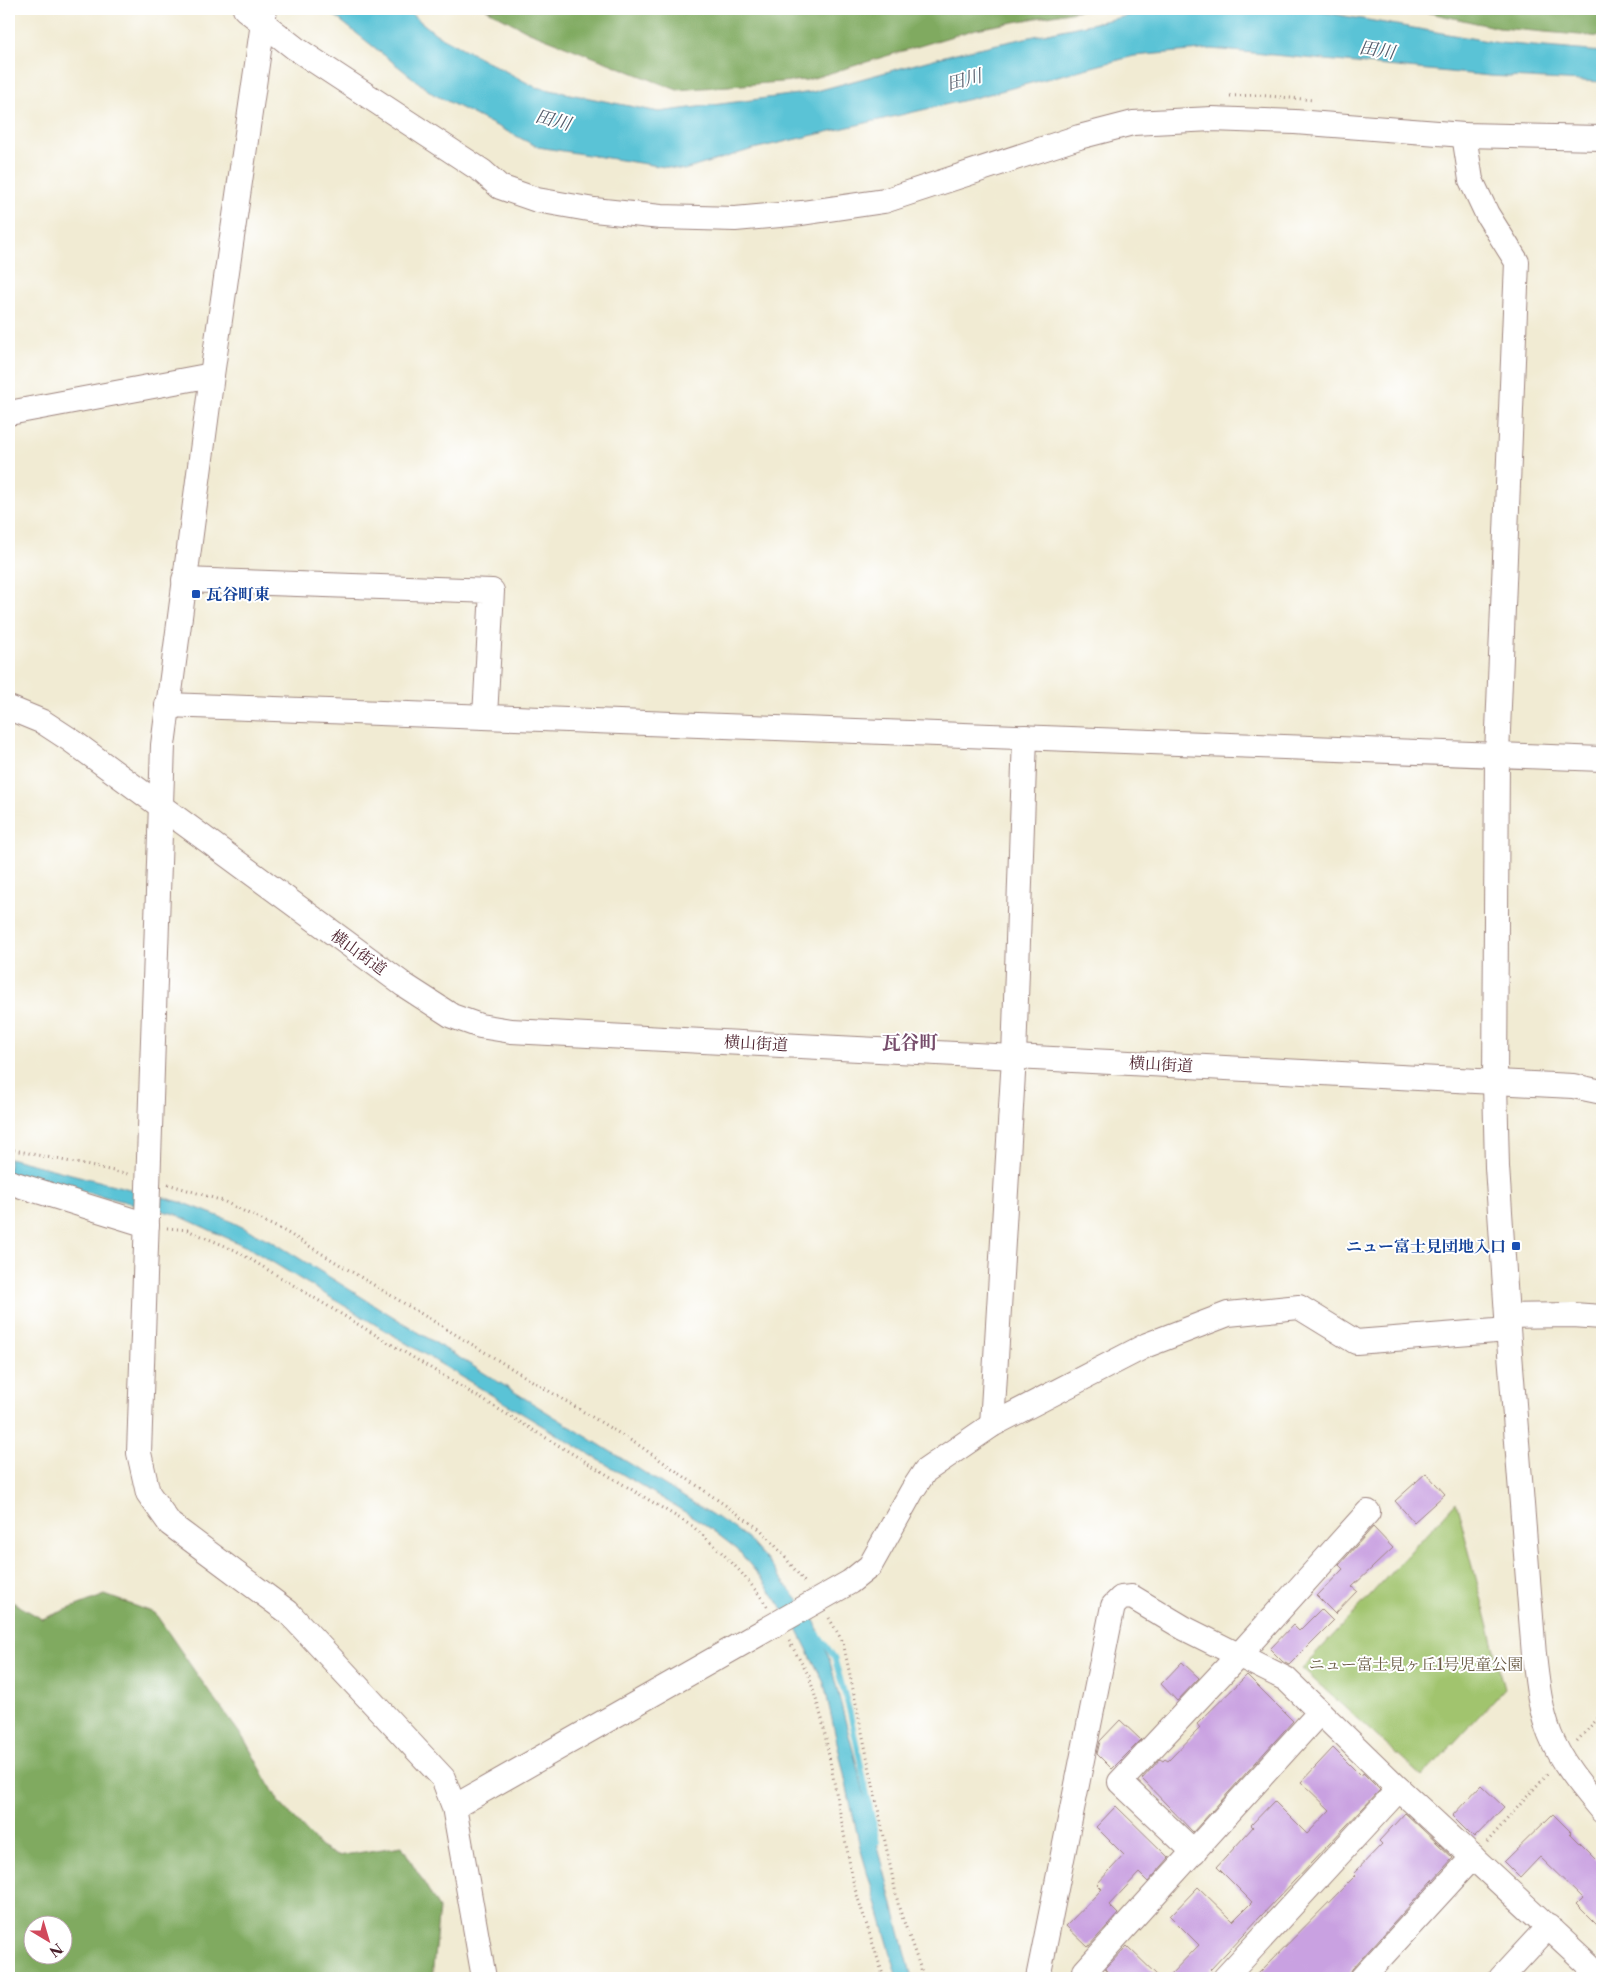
<svg xmlns="http://www.w3.org/2000/svg" width="1611" height="1987" font-family="'Libre Caslon Text','Noto Serif JP',serif">
	<rect width="100%" height="100%" fill="#fff"/>
	<filter id="ink" filterUnits="userSpaceOnUse"><feTurbulence type="fractalNoise" baseFrequency=".02" numOctaves="2"/><feDisplacementMap in="SourceGraphic" scale="10" xChannelSelector="R" yChannelSelector="G"/><feConvolveMatrix kernelMatrix="1 2 1 2 8 2 1 2 1" color-interpolation-filters="sRGB"/></filter>
	<filter id="wash" filterUnits="userSpaceOnUse"><feTurbulence type="fractalNoise" baseFrequency=".0096" numOctaves="4" result="noise"/><feDisplacementMap in="SourceGraphic" scale="20" xChannelSelector="R" yChannelSelector="G"/><feGaussianBlur stdDeviation="1.12" result="paint"/><feColorMatrix in="noise" values="0 0 0 0 0 0 0 0 0 0 0 0 0 0 0 0 0 1.4 0 .05"/><feComposite in="paint" operator="in"/></filter>
	<g filter="url(#wash)">
		<rect width="100%" height="100%" fill="#f1ebd3"/>
		<path fill="#a1c46e" stroke="#76724c" d="M1456,1502L1505,1688L1422,1777L1302,1669Z"/>
		<g fill="#80aa61" stroke="#656446" fill-rule="evenodd">
			<path d="M486,9H1086L976,29L807,80L677,90L527,31Z"/>
			<path d="M1412,9H1602V37L1499,28Z"/>
			<path d="M105,1595L155,1613L198,1676L246,1742L279,1802L321,1847L337,1856L402,1846L439,1908L432,1978H9V1600L42,1619ZM32,1924H62V1954H32Z"/>
		</g>
		<g fill="#5ac3d6" stroke="#527180">
			<path d="M326,9H405L436,34L535,87L659,112L813,92L956,53L1159,9H1305L1499,43L1602,52V82L1490,76L1212,49L1134,56L970,99L753,149L684,170L538,147L433,94Z"/>
			<path d="M9,1158L184,1203L228,1220L273,1242L732,1527L747,1538L765,1558L815,1622L829,1658L912,1978H898L860,1847L824,1683L798,1631L764,1582L738,1550L703,1523L249,1248L175,1214L9,1173Z"/>
		</g>
		<g fill="none" stroke-linecap="round" stroke-linejoin="round">
			<path stroke="#5ac3d6" stroke-width="5.5" d="M818,1634L834,1657L850,1713L877,1842"/>
		</g>
		<g id="blocks">
			<g fill="#c9a1e1">
				<path d="M1426,1473L1445,1494L1414,1522L1395,1501Z"/>
				<path d="M1373,1527L1393,1548L1352,1587L1357,1591L1335,1614L1317,1596L1343,1569L1339,1565Z"/>
				<path d="M1321,1609L1333,1621L1289,1665L1283,1662L1270,1649L1293,1625L1299,1631Z"/>
				<path d="M1182,1662L1199,1678L1177,1701L1161,1684Z"/>
				<path d="M1247,1675L1293,1721L1193,1832L1142,1779L1160,1759L1163,1761L1165,1759L1168,1761L1200,1728L1197,1724Z"/>
				<path d="M1120,1720L1141,1740L1112,1769L1097,1754L1100,1741Z"/>
				<path d="M1333,1748L1361,1776L1363,1773L1380,1790L1210,1970L1213,1973L1212,1978H1167L1199,1945L1170,1916L1198,1887L1233,1921L1252,1902L1217,1867L1253,1827L1251,1825L1274,1801L1307,1834L1330,1810L1301,1782Z"/>
				<path d="M1481,1785L1504,1807L1474,1838L1452,1816Z"/>
				<path d="M1116,1806L1169,1858L1148,1882L1139,1873L1109,1905L1118,1914L1088,1947L1066,1926L1102,1889L1097,1884L1124,1855L1096,1827Z"/>
				<path d="M1405,1813L1453,1858L1352,1969L1349,1976L1346,1978H1254L1356,1875L1354,1873L1382,1844L1379,1841Z"/>
				<path d="M1553,1814L1571,1832L1570,1833L1602,1865V1930L1576,1904L1582,1898L1540,1857L1520,1878L1504,1862Z"/>
				<path d="M1127,1946L1160,1978H1114L1105,1969Z"/>
			</g>
		</g>
	</g>
	<g filter="url(#ink)">
		<use href="#blocks" fill-opacity="0" stroke="#9e857f" stroke-width="1"/>
		<g fill="none" stroke-linecap="round" stroke-linejoin="round">
			<g stroke="#9e857f" stroke-width="26">
				<g id="minor">
					<path d="M245,9L295,48L482,171L500,187L537,200L594,210L661,217L735,219L802,213L884,201L1079,137L1133,123L1212,119L1295,122L1464,135L1602,138"/>
					<path d="M265,9L212,375L163,745L139,1453L148,1493L170,1524L288,1612L443,1778L454,1807L484,1978"/>
					<path d="M1464,135L1471,180L1487,214L1517,262L1497,755L1495,1082L1497,1167L1507,1316L1534,1655C1537,1681 1540,1710 1550,1735C1561,1763 1583,1788 1602,1811"/>
					<path d="M9,413L212,375"/>
					<path d="M184,580L492,591L485,716"/>
					<path d="M167,705L1602,759"/>
					<path d="M9,708L43,722L72,741L404,985L452,1016L480,1026L511,1031L1573,1086L1602,1092"/>
					<path d="M9,1182L147,1225"/>
					<path d="M1507,1316L1573,1315L1602,1317"/>
					<path d="M992,1425L1014,1057L1025,737"/>
					<path d="M454,1807L850,1582L870,1566L912,1491L925,1471L992,1425L1147,1345L1228,1314L1299,1307L1356,1342L1508,1330"/>
					<path d="M1194,1852L1120,1782L1239,1655L1368,1512"/>
					<path d="M1038,1978L1113,1606L1121,1598L1132,1597L1184,1628L1286,1679L1399,1789L1602,1977"/>
					<path d="M1093,1978L1085,1971L1320,1712"/>
					<path d="M1225,1978L1399,1789"/>
					<path d="M1362,1978L1473,1857"/>
					<path d="M1501,1978L1549,1926"/>
				</g>
			</g>
			<g stroke="#9e857f" stroke-width="3" stroke-dasharray="1 4" stroke-linecap="butt">
				<path d="M1230,96L1257,95L1314,100"/>
				<path d="M9,1149L128,1174"/>
				<path d="M168,1184L223,1201L286,1232L640,1446L761,1530L781,1552L806,1584"/>
				<path d="M167,1228L187,1230L235,1250L692,1526C721,1550 746,1575 767,1606"/>
				<path d="M829,1618L843,1642L899,1908L924,1978"/>
				<path d="M789,1641L809,1676L822,1719L854,1886L884,1978"/>
				<path d="M1577,1741L1602,1714"/>
				<path d="M1487,1842L1548,1773"/>
			</g>
			<use href="#minor" stroke="#fff" stroke-width="24"/>
		</g>
	</g>
	<g fill="#1a4fb4" stroke="#fff" stroke-width="2">
		<rect x="191" y="589" width="10" height="10" rx="2.5"/>
		<rect x="1511" y="1241" width="10" height="10" rx="2.5"/>
	</g>
	<g text-anchor="middle" dominant-baseline="central" stroke-width="4" stroke-linejoin="round" paint-order="stroke">
		<g font-size="16" font-weight="bold" fill="#164399" stroke="#fff" text-anchor="start">
			<text x="206" y="594">瓦谷町東</text>
			<text x="1506" y="1246" text-anchor="end">ニュー富士見団地入口</text>
		</g>
		<g font-size="16" fill="#4a1f2b" stroke="#fff">
			<text transform="translate(359 952) rotate(36)">横山街道</text>
			<text transform="translate(756 1043) rotate(3)">横山街道</text>
			<text transform="translate(1161 1064) rotate(3)">横山街道</text>
		</g>
		<g font-size="16" fill="#685942" stroke="#fff">
			<text x="1416" y="1664">ニュー富士見ヶ丘1号児童公園</text>
		</g>
		<g font-size="18" font-style="italic" fill="#505867" stroke="#fff">
			<text transform="translate(1377 50) rotate(9)">田川</text>
			<text transform="translate(964 80) rotate(-15)">田川</text>
			<text transform="translate(553 120) rotate(15)">田川</text>
		</g>
		<g font-size="19" font-weight="bold" fill="#764c6b" stroke="#fff">
			<text x="910" y="1042">瓦谷町</text>
		</g>
	</g>
	<rect width="1611" height="1987" fill="none" stroke="#fff" stroke-width="30"/>
	<g transform="translate(48 1940) rotate(142)"><circle r="24" fill="#ffffff" stroke="#b7a5aa"/>
	<path d="M0-4L9 19L0 12L-9 19Z" fill="#d1495b"/>
	<text y="-8" font-size="14" font-weight="bold" text-anchor="middle" fill="#4a1f2b">N</text>
	</g>
</svg>
